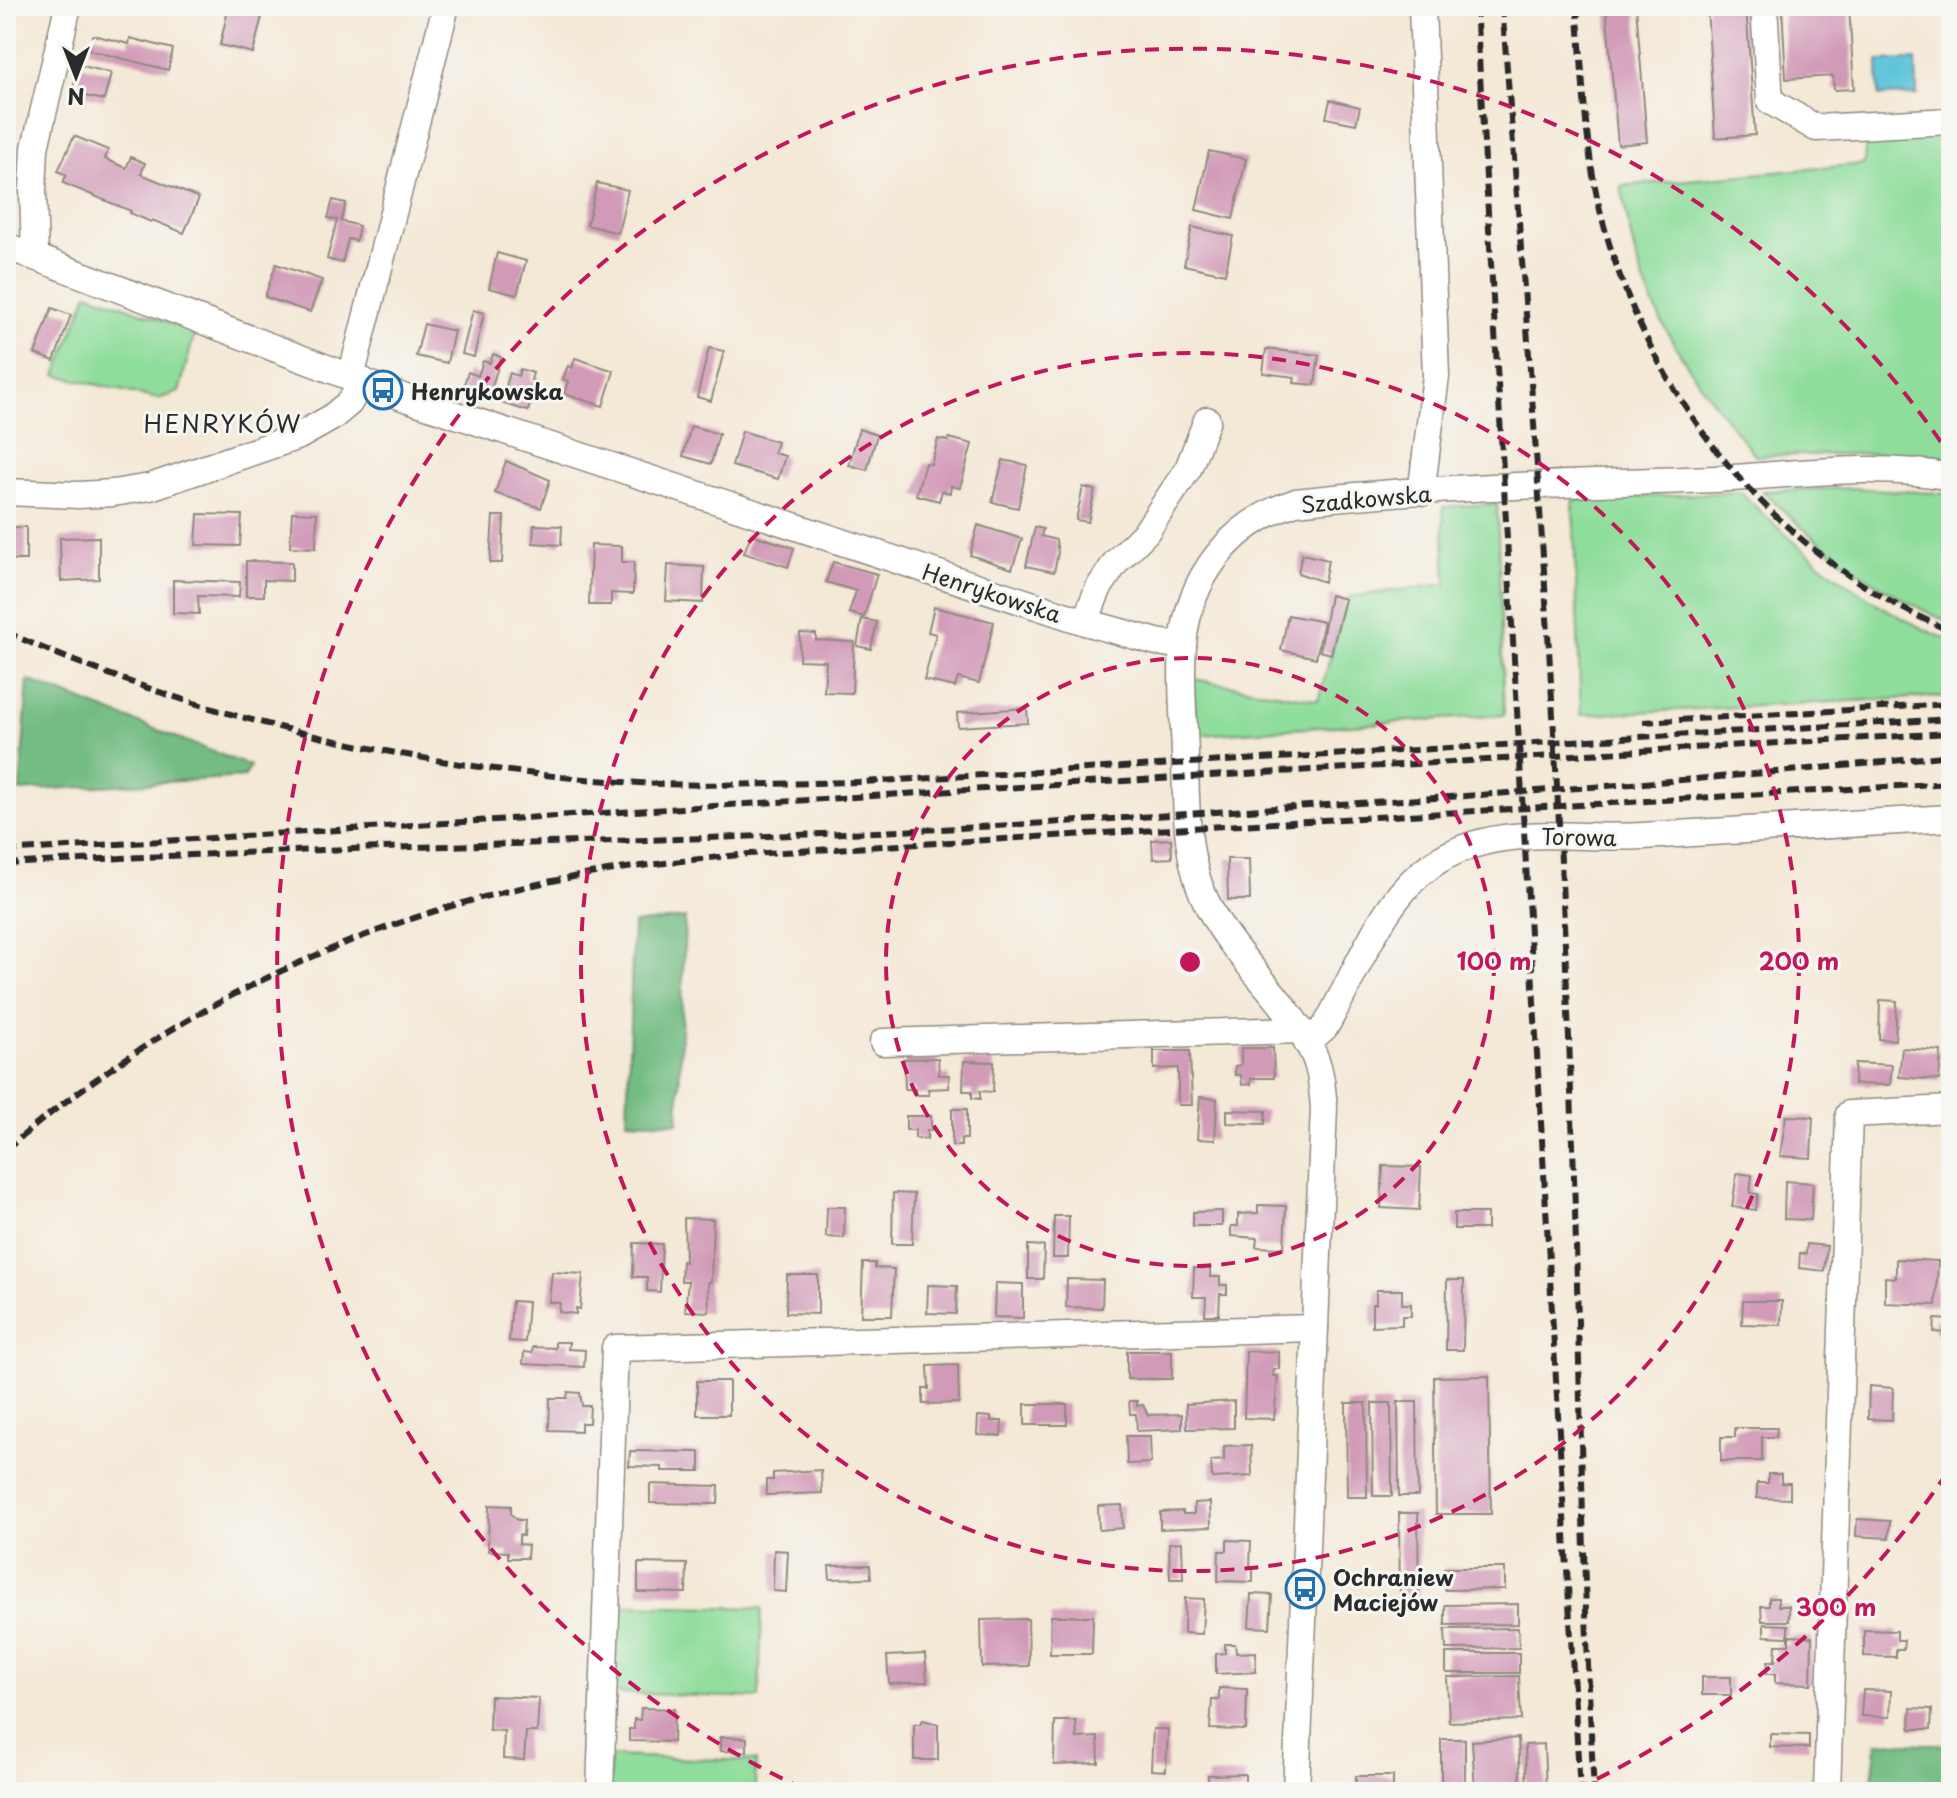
<svg xmlns="http://www.w3.org/2000/svg" width="1957" height="1798" font-family="'Playpen Sans',sans-serif">
	<rect width="100%" height="100%" fill="#f6f6f2"/>
	<filter id="ink" filterUnits="userSpaceOnUse"><feTurbulence type="fractalNoise" baseFrequency=".0125" numOctaves="2"/><feDisplacementMap in="SourceGraphic" scale="16" xChannelSelector="R" yChannelSelector="G"/><feConvolveMatrix kernelMatrix="1 2 1 2 8 2 1 2 1" color-interpolation-filters="sRGB"/></filter>
	<filter id="wash" filterUnits="userSpaceOnUse"><feTurbulence type="fractalNoise" baseFrequency=".006" numOctaves="4" result="noise"/><feDisplacementMap in="SourceGraphic" scale="32" xChannelSelector="R" yChannelSelector="G"/><feGaussianBlur stdDeviation="1.8" result="paint"/><feColorMatrix in="noise" values="0 0 0 0 0 0 0 0 0 0 0 0 0 0 0 0 0 1.4 0 .05"/><feComposite in="paint" operator="in"/></filter>
	<g filter="url(#wash)">
		<rect width="100%" height="100%" fill="#f4e8d6"/>
		<g fill="#8fdd9b" stroke="#5d8463" stroke-width="2">
			<path d="M1951,129V458L1910,453L1756,456C1707,397 1658,333 1636,258C1630,235 1626,210 1621,186L1864,164L1866,134Z"/>
			<path d="M88,293L195,332L179,392L158,399L56,375Z"/>
			<path d="M1852,488L1951,494V623C1880,593 1817,545 1763,491Z"/>
			<path d="M1740,492C1802,553 1869,608 1951,641V696L1581,715L1573,500Z"/>
			<path d="M1497,504L1504,715L1197,735L1192,679L1318,700L1348,597L1446,584L1443,507Z"/>
			<path d="M616,1605L762,1608L759,1698L613,1693Z"/>
			<path d="M610,1756L756,1761L755,1792H609Z"/>
		</g>
		<g fill="#73bc83" stroke="#4f7457" stroke-width="2">
			<path d="M28,680L250,766L245,777L20,791Z"/>
			<path d="M685,918L678,1123L627,1121L633,924Z"/>
			<path d="M1877,1742L1951,1745V1792H1874L1871,1787Z"/>
		</g>
		<path fill="#5cc2da" stroke="#447682" stroke-width="2" d="M1916,60L1917,95L1879,96L1878,61Z"/>
		<g id="blocks">
			<g fill="#d19ab7">
				<path d="M229,6L263,12L253,53L220,45Z"/>
				<path d="M1606,6H1636L1647,142L1618,145Z"/>
				<path d="M1707,6H1746L1755,135L1715,138Z"/>
				<path d="M1782,6H1849L1854,89L1834,90L1833,76L1786,79Z"/>
				<path d="M93,35L129,44L130,38L173,49L168,70L89,50Z"/>
				<path d="M79,65L111,73L104,100L72,93Z"/>
				<path d="M1330,100L1360,107L1356,124L1326,118Z"/>
				<path d="M74,136L108,150L105,159L126,168L131,157L145,163L141,174L199,198L184,233L152,220L151,222L130,213L131,211L63,183L66,175L58,171Z"/>
				<path d="M1209,151L1246,159L1233,219L1196,210Z"/>
				<path d="M597,183L628,190L618,233L587,225Z"/>
				<path d="M333,200L346,203L341,221L359,226L356,241L348,239L342,263L327,259L337,220L328,218Z"/>
				<path d="M1192,227L1233,236L1225,274L1184,265Z"/>
				<path d="M497,253L526,261L517,295L489,288Z"/>
				<path d="M276,264L322,280L310,312L265,297Z"/>
				<path d="M52,308L71,315L54,361L35,354Z"/>
				<path d="M473,310L484,313L474,357L462,354Z"/>
				<path d="M424,324L454,331L447,363L416,356Z"/>
				<path d="M709,348L724,351L711,401L697,397Z"/>
				<path d="M1266,349L1319,355L1315,385L1294,383L1295,377L1263,373Z"/>
				<path d="M493,354L501,357L488,399L462,391L468,372L478,376L483,361L490,363Z"/>
				<path d="M575,358L614,371L603,406L564,394L568,381L563,379L568,366L572,368Z"/>
				<path d="M520,369L533,373L531,380L537,382L528,411L501,403L510,373L518,376Z"/>
				<path d="M691,426L719,434L711,464L683,456Z"/>
				<path d="M859,429L877,435L867,470L849,465Z"/>
				<path d="M742,431L777,442L774,453L785,456L778,479L732,466Z"/>
				<path d="M949,438L972,444L960,488L951,486L950,493L942,491L939,501L916,495L925,463L931,464L938,439L948,441Z"/>
				<path d="M1003,460L1027,465L1018,508L992,502Z"/>
				<path d="M506,461L550,480L541,508L495,493Z"/>
				<path d="M1083,487L1095,490L1088,522L1076,520Z"/>
				<path d="M292,512L317,513L316,548L290,547Z"/>
				<path d="M198,514L242,515L240,546L196,545Z"/>
				<path d="M493,516H504L502,563H490Z"/>
				<path d="M534,525L562,526L561,545L533,543Z"/>
				<path d="M978,525L1022,539L1012,569L970,555Z"/>
				<rect x="6" y="527" width="20" height="33"/>
				<path d="M1035,527L1043,529L1041,536L1056,540L1058,553L1054,572L1026,566Z"/>
				<path d="M751,534L794,548L788,567L744,553Z"/>
				<path d="M99,537V579L61,581L60,538Z"/>
				<path d="M591,545L622,546V562H634L633,594L611,593V605H589Z"/>
				<path d="M1302,554L1328,560L1324,582L1298,573Z"/>
				<path d="M246,561L292,562V581L264,580V596H246Z"/>
				<path d="M833,562L877,574L864,617L849,613L856,591L826,582Z"/>
				<path d="M668,565L704,567L703,603L666,601Z"/>
				<path d="M173,580L240,582L239,597L198,596L199,614L173,613Z"/>
				<path d="M1330,595L1345,599L1331,654L1320,651Z"/>
				<path d="M934,607L994,622L979,683L958,678L955,687L924,680L936,634L928,632Z"/>
				<path d="M1288,615L1324,622L1316,658L1281,650Z"/>
				<path d="M862,619L877,622L871,649L857,646Z"/>
				<path d="M800,633L816,634V640L854,642L852,693L824,692L826,661L799,660Z"/>
				<path d="M1027,708L1028,723L958,727L957,713Z"/>
				<path d="M1171,839L1172,858L1153,859L1152,840Z"/>
				<path d="M1227,859H1249L1250,900H1228Z"/>
				<path d="M1880,1000L1897,1001L1895,1040L1879,1039Z"/>
				<path d="M1241,1048H1273L1274,1078H1251V1084L1242,1085L1241,1075H1235V1066L1241,1065Z"/>
				<path d="M1902,1048L1941,1051L1939,1080L1899,1077Z"/>
				<path d="M1154,1051H1190L1192,1105H1178V1068L1154,1069Z"/>
				<path d="M938,1058L939,1075H949V1088L928,1089L929,1095H915V1089H905L904,1059Z"/>
				<path d="M964,1061L994,1062L993,1092L980,1091V1099L972,1098V1091H963Z"/>
				<path d="M1855,1063L1892,1065L1890,1085L1854,1084Z"/>
				<path d="M1200,1097L1217,1099L1215,1140L1197,1139Z"/>
				<path d="M952,1109H967V1139H961V1146H952Z"/>
				<path d="M1227,1110L1266,1111L1265,1124L1227,1123Z"/>
				<path d="M906,1116H931V1130H927V1139L915,1138V1130H906Z"/>
				<path d="M1786,1116L1813,1117L1811,1158L1780,1156Z"/>
				<path d="M1383,1166L1421,1167L1419,1210L1381,1208Z"/>
				<path d="M1737,1173L1752,1175L1750,1193L1758,1194L1756,1210L1732,1207Z"/>
				<path d="M1785,1181L1813,1183L1811,1220L1784,1219Z"/>
				<path d="M893,1193L914,1194L912,1244H892Z"/>
				<path d="M1258,1205L1286,1206L1284,1248L1256,1247L1257,1238L1231,1236V1226H1238V1214L1258,1213Z"/>
				<path d="M827,1207H845L844,1238L826,1237Z"/>
				<path d="M1222,1211V1226H1193V1212Z"/>
				<rect x="1454" y="1213" width="33" height="16"/>
				<path d="M1054,1216H1069L1068,1258H1053Z"/>
				<path d="M684,1218L713,1219L711,1282H708L709,1312L685,1311L688,1281H681L682,1261L685,1262Z"/>
				<path d="M634,1243L662,1244L660,1292L647,1291V1277H633Z"/>
				<path d="M1807,1244L1827,1246L1824,1271L1799,1268L1800,1253L1806,1254Z"/>
				<path d="M1028,1245L1044,1246L1043,1279H1028Z"/>
				<path d="M1896,1259L1938,1261L1936,1305L1885,1303V1277L1896,1278Z"/>
				<path d="M863,1263H875V1268L894,1269L892,1316H861Z"/>
				<path d="M1194,1268L1210,1269V1277H1220V1285H1227V1294H1220L1219,1315H1205L1206,1297H1193Z"/>
				<path d="M552,1272L583,1274L580,1309L576,1308V1314L559,1312L560,1303L549,1302Z"/>
				<path d="M787,1275H818V1314L786,1313Z"/>
				<path d="M1067,1279L1103,1280L1102,1308L1066,1307Z"/>
				<path d="M1447,1280H1464L1463,1350H1446Z"/>
				<path d="M995,1283L1023,1284V1318L994,1317Z"/>
				<path d="M928,1285L957,1286L956,1314L927,1313Z"/>
				<path d="M1376,1290H1402V1304H1411V1316H1402V1325L1372,1326V1304H1376Z"/>
				<path d="M512,1301L528,1302L525,1342L509,1341Z"/>
				<path d="M1743,1301H1782L1781,1325L1742,1324Z"/>
				<path d="M1935,1319L1951,1320V1333L1934,1332Z"/>
				<path d="M555,1342H569L568,1349L585,1350L584,1367L523,1364L524,1352L532,1353L533,1347L555,1348Z"/>
				<rect x="1127" y="1351" width="45" height="28"/>
				<path d="M1246,1351L1279,1352V1369H1274L1273,1376H1278L1274,1419L1244,1418Z"/>
				<path d="M958,1365L959,1403L923,1404V1389H929L928,1366Z"/>
				<path d="M1489,1376L1491,1514H1436L1434,1377Z"/>
				<rect x="697" y="1381" width="32" height="34"/>
				<path d="M1869,1386L1893,1388L1892,1420L1868,1419Z"/>
				<path d="M568,1392L580,1393L582,1406H590L589,1423H581V1431L549,1430L550,1398H567Z"/>
				<path d="M1129,1401H1137V1406L1143,1405L1148,1415L1182,1414V1429L1137,1431L1136,1414H1130Z"/>
				<path d="M1234,1401V1428L1187,1429L1186,1404Z"/>
				<path d="M1398,1402H1417L1418,1496H1399Z"/>
				<path d="M1346,1403H1366L1367,1497H1347Z"/>
				<path d="M1372,1403H1391L1392,1496H1373Z"/>
				<rect x="1025" y="1404" width="42" height="21"/>
				<path d="M978,1416L991,1417V1421H1002L1001,1436L977,1435Z"/>
				<path d="M1735,1428H1777L1776,1437H1762V1461H1721V1437H1735Z"/>
				<path d="M1126,1436H1150L1151,1463L1127,1464Z"/>
				<path d="M1251,1445L1252,1476L1212,1478L1211,1461L1224,1460V1446Z"/>
				<path d="M630,1451L700,1452V1471H662V1467L629,1466Z"/>
				<path d="M821,1470L822,1493L766,1495V1480H773V1473Z"/>
				<path d="M1768,1474H1781V1483H1790V1499L1757,1498V1483H1768Z"/>
				<path d="M650,1484L719,1486L718,1504L650,1503Z"/>
				<path d="M1210,1502L1211,1527L1160,1529V1512L1183,1511V1514H1194V1503Z"/>
				<path d="M489,1505L511,1506V1514L517,1520H524L523,1536L519,1535V1544L528,1545L527,1558H508V1552L488,1551Z"/>
				<path d="M1122,1505L1123,1528L1099,1530L1098,1506Z"/>
				<path d="M1399,1513H1418L1419,1606H1400Z"/>
				<path d="M1857,1519L1890,1521L1889,1538L1856,1536Z"/>
				<path d="M1227,1540L1251,1541L1250,1567H1253V1582L1218,1581L1219,1551H1227Z"/>
				<path d="M1182,1542L1183,1579H1170L1169,1543Z"/>
				<path d="M774,1550L788,1551L786,1592L773,1591Z"/>
				<path d="M638,1563L687,1564L686,1593L638,1592Z"/>
				<path d="M870,1565L871,1578L830,1579L829,1566Z"/>
				<path d="M1444,1568H1505V1589L1445,1590Z"/>
				<path d="M1251,1594L1272,1595L1270,1628L1249,1627Z"/>
				<path d="M1185,1598L1204,1599L1202,1634L1184,1633Z"/>
				<path d="M1769,1598H1778V1606H1789V1621H1762L1761,1606H1769Z"/>
				<path d="M1518,1604V1624L1445,1625V1605Z"/>
				<path d="M1051,1616H1093L1092,1654H1050Z"/>
				<path d="M1028,1619L1029,1666L982,1667L981,1620Z"/>
				<path d="M1764,1624L1788,1625V1637L1764,1636Z"/>
				<path d="M1518,1628L1519,1648L1446,1649L1445,1629Z"/>
				<path d="M1864,1630L1897,1631V1640H1904L1903,1649H1896V1657L1864,1656Z"/>
				<path d="M1789,1636L1812,1637L1811,1684L1775,1683V1674H1767L1768,1661H1775L1776,1645H1789Z"/>
				<path d="M1225,1644H1235L1236,1653L1256,1652V1672L1216,1674V1654L1225,1653Z"/>
				<rect x="1446" y="1653" width="73" height="20"/>
				<path d="M925,1654L927,1682L889,1684L887,1656Z"/>
				<path d="M1519,1676L1521,1720L1449,1722L1447,1677Z"/>
				<rect x="1702" y="1677" width="29" height="18"/>
				<path d="M1219,1688L1247,1689L1246,1730L1210,1729L1212,1700H1219Z"/>
				<path d="M1863,1690L1891,1691L1890,1717L1861,1716Z"/>
				<path d="M490,1696L539,1698L537,1732H526L524,1760L503,1759L504,1731L489,1730Z"/>
				<path d="M641,1708L674,1709L673,1742L629,1741V1729H634V1719L640,1720Z"/>
				<path d="M1911,1708L1932,1709L1931,1729H1910Z"/>
				<path d="M923,1720L938,1724V1760H914V1724H920Z"/>
				<path d="M1055,1721H1076L1077,1738L1098,1737L1099,1763L1054,1765Z"/>
				<path d="M1153,1729H1168L1166,1771L1151,1770Z"/>
				<path d="M1770,1734L1809,1735V1748L1770,1747Z"/>
				<path d="M720,1737L747,1738V1752L720,1751Z"/>
				<path d="M1518,1738L1521,1792H1475L1472,1741Z"/>
				<rect x="1441" y="1739" width="24" height="53"/>
				<path d="M1544,1744L1546,1792H1527L1525,1745Z"/>
				<path d="M1245,1774V1792H1202V1783H1208V1775Z"/>
				<rect x="1356" y="1776" width="37" height="16"/>
			</g>
		</g>
	</g>
	<g filter="url(#ink)">
		<use href="#blocks" fill-opacity="0" stroke="#908a80" stroke-width="2"/>
		<g fill="none" stroke-linecap="round" stroke-linejoin="round">
			<g stroke="#908a80" stroke-width="29">
				<g id="minor">
					<path d="M1422,6L1436,376L1423,478L1424,492"/>
					<path d="M1764,6L1770,101L1816,128L1951,121"/>
					<path d="M6,246L408,399L1085,622L1157,642L1183,646"/>
					<path d="M35,257L33,190L35,148L68,6"/>
					<path d="M351,377L446,6"/>
					<path d="M6,492L79,495L113,493L150,487L299,436L331,418L349,403L363,381"/>
					<path d="M1085,622L1098,589L1116,562L1146,532L1188,469L1207,420"/>
					<path d="M883,1042L1301,1030"/>
					<path d="M1307,1043L1325,1027C1356,975 1380,901 1430,866C1493,821 1571,840 1642,836C1745,830 1848,824 1951,818"/>
					<path d="M600,1792L615,1348L1315,1328"/>
					<path d="M1296,1792L1324,1107C1322,1089 1321,1069 1313,1053C1286,996 1231,957 1205,899C1185,857 1186,802 1185,755C1184,719 1180,682 1183,646C1188,577 1231,523 1296,502C1435,486 1576,484 1715,479C1792,475 1874,462 1951,477"/>
					<path d="M1827,1792L1849,1114L1951,1109"/>
				</g>
			</g>
			<use href="#minor" stroke="#fff" stroke-width="26"/>
			<g stroke="#2b2b2b" stroke-width="6" stroke-dasharray="12 6" stroke-linecap="butt">
				<path d="M1476,6L1580,1792"/>
				<path d="M1502,6C1531,367 1558,729 1571,1091C1580,1325 1581,1559 1594,1792"/>
				<path d="M1577,6C1583,73 1584,144 1600,210C1645,394 1774,558 1951,631"/>
				<path d="M6,632C203,721 423,770 639,783C714,787 789,783 863,782L1951,719"/>
				<path d="M1643,722L1951,704"/>
				<path d="M6,851L934,792L1951,733"/>
				<path d="M6,864C286,848 567,844 847,833C991,828 1134,817 1278,808C1503,794 1727,779 1951,755"/>
				<path d="M6,1150C165,1012 361,917 568,878C628,866 689,860 749,854L1951,783"/>
			</g>
		</g>
	</g>
	<g fill="none" stroke="#c2185b" stroke-width="4" stroke-dasharray="14 10">
		<circle cx="1190" cy="962" r="304"/>
		<circle cx="1190" cy="962" r="609"/>
		<path d="M1947 1473A913 913 0 0 1 1576 1789M804 1789A913 913 0 1 1 1947 451"/>
	</g>
	<defs>
		<g id="bus-ring" transform="scale(2)"><circle r="9.5" fill="#f6f6f2" stroke="#1f6fb2" stroke-width="1.5"/><path d="M-5-6H5V4H4V6H2V4H-2V6H-4V4H-5ZM-3.5-4V0h7V-4ZM-3.5 1.2v1.5H-2V1.2ZM2 1.2v1.5H3.5V1.2Z" fill="#1f6fb2"/></g>
	</defs>
	<g fill-rule="evenodd">
		<use href="#bus-ring" x="383" y="390"/>
		<use href="#bus-ring" x="1305" y="1589"/>
	</g>
	<g text-anchor="middle" dominant-baseline="central" stroke-width="6" stroke-linejoin="round" paint-order="stroke">
		<g font-size="22" font-weight="bold" fill="#2b2b2b" stroke="#f6f6f2" text-anchor="start">
			<text x="411" y="390">Henrykowska</text>
			<text x="1333" y="1576">Ochraniew<tspan x="1333" dy="25">Maciejów</tspan></text>
		</g>
		<g font-size="22" fill="#2b2b2b" stroke="#f6f6f2">
			<text transform="translate(1366 498) rotate(-5)">Szadkowska</text>
			<text transform="translate(992 592) rotate(18)">Henrykowska</text>
			<text transform="translate(1579 836) rotate(1)">Torowa</text>
		</g>
		<g font-size="24" letter-spacing="2" fill="#2b2b2b" stroke="#f6f6f2">
			<text x="223" y="423">HENRYKÓW</text>
		</g>
	</g>
	<circle cx="1190" cy="962" r="12" fill="#c2185b" stroke="#f6f6f2" stroke-width="4"/>
	<g font-size="24" text-anchor="middle" font-weight="bold" fill="#c2185b" stroke="#f6f6f2" stroke-width="6" stroke-linejoin="round" paint-order="stroke">
		<text x="1494" y="970">100 m</text>
		<text x="1799" y="970">200 m</text>
		<text x="1836" y="1616">300 m</text>
	</g>
	<rect width="1957" height="1798" fill="none" stroke="#f6f6f2" stroke-width="32"/>
	<g transform="translate(76 76) rotate(180)" stroke="#f6f6f2" stroke-width="6" paint-order="stroke">
	<path d="M0-6L14 30L0 20L-14 30Z" fill="#2b2b2b"/>
	<text y="-12" font-size="22" font-weight="bold" text-anchor="middle" fill="#2b2b2b">N</text>
	</g>
</svg>
